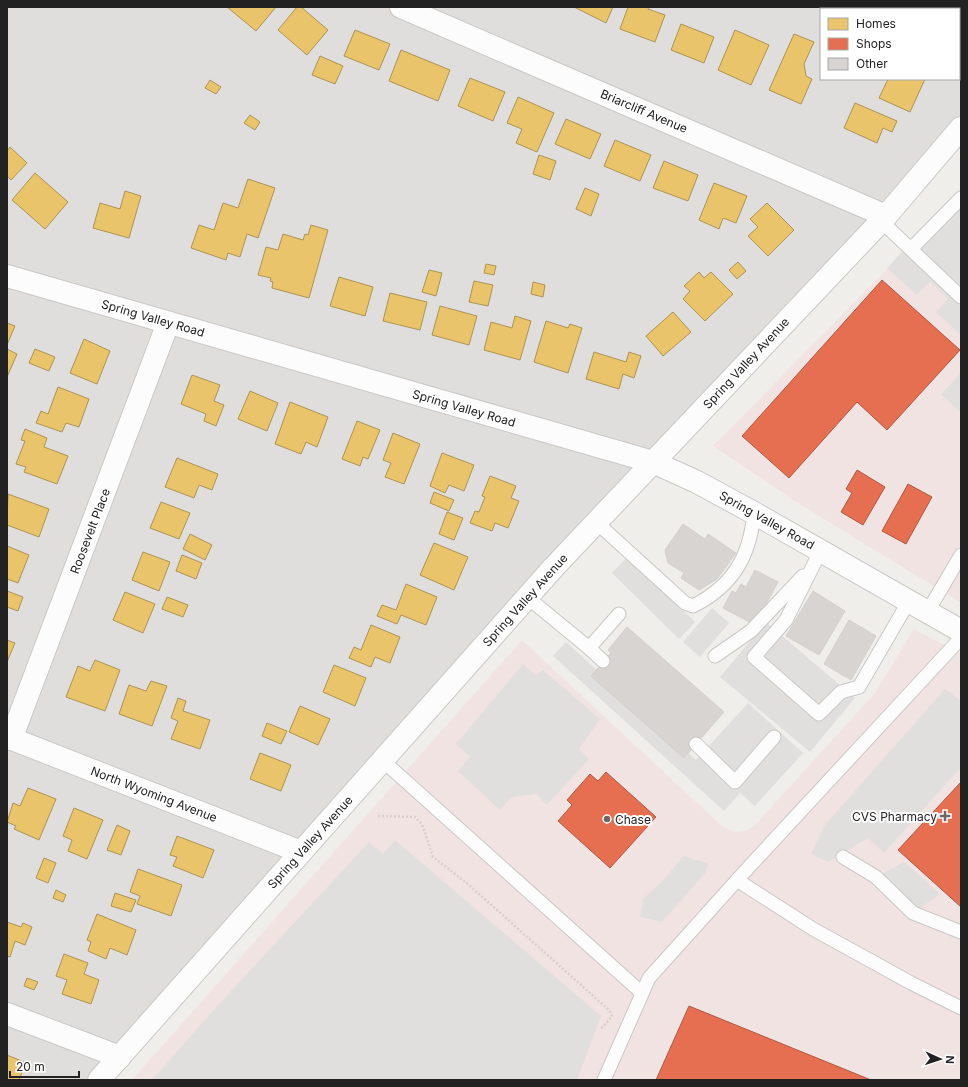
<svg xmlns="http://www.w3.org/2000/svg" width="968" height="1087" font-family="Inter,sans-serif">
	<rect width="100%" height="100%" fill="#f0eeeb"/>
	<path fill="#dfdedc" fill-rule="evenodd" d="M7,7H961V128L99,1080H7ZM821,9H959V79H821Z"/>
	<g fill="#f1e3e1">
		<path d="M961,194V603L793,500L713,446Z"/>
		<path d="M914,629L961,654V1080H132L522,640L723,827L735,832L746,831L754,826L875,693Z"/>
	</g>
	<g fill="#e0dfde">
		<path d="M961,189V335L936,312L948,299L930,281L917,295L887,268Z"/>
		<path d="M961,373V413L941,394Z"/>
		<path d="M628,556L695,622L679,639L612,573Z"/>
		<path d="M712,608L729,623L700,657L683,642Z"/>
		<path d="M766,622L855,698L810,752L720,677Z"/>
		<path d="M566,642L696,760L748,703L803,753L755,806L740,793L724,811L553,656Z"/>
		<path d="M523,664L536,675L543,670L600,719L579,749L589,759L547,805L536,794L511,797L500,810L458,771L470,757L456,744Z"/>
		<path d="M945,689L961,701V767L884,853L868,838L828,862L811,854L825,825Z"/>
		<path d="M395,840L601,1016L577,1080H152L219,1004L369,842L383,854Z"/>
		<path d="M683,856L708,863L706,872L662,922L640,917L643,899L664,880Z"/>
		<path d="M904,862L940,894L913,913L876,877Z"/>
	</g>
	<g fill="#e9c46a" stroke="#ad9354">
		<path d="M227,7H276L256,31Z"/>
		<path d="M297,7H301L328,30L307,55L278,30Z"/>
		<path d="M574,7H613L606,23Z"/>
		<path d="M628,7H649L648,9L665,15L655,42L620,29Z"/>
		<path d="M681,24L714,37L704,63L671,50Z"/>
		<path d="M355,30L390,44L379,70L344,56Z"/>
		<path d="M735,30L769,45L751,85L718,70Z"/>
		<path d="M794,34L814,42L804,64L806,76L812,79L801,104L769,90Z"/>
		<path d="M401,50L450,70L438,101L389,81Z"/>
		<path d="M320,56L343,66L335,84L312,75Z"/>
		<path d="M470,78L505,92L493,121L458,106Z"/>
		<path d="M888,79H925L910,112L879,98Z"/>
		<path d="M210,80L221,87L216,94L205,88Z"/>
		<path d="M518,97L554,113L537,152L516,143L522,129L507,123Z"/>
		<path d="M855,103L897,121L892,132L883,128L877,143L844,128Z"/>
		<path d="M250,115L260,122L255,130L244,123Z"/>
		<path d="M566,119L601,134L590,159L555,144Z"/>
		<path d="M615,140L651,155L640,181L604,166Z"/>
		<path d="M10,147L27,163L11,180L7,176V151Z"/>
		<path d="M539,155L556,161L550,180L533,174Z"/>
		<path d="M664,161L698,175L688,201L653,188Z"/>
		<path d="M35,173L68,202L45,229L12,200Z"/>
		<path d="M248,179L275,188L258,238L247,234L240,257L228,253L226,260L191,248L199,225L214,230L223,203L238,208Z"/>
		<path d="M714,183L747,196L736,223L723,218L719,229L699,220Z"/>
		<path d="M585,188L599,194L591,216L576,209Z"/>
		<path d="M125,191L141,196L129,238L93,228L100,203L120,209Z"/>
		<path d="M767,203L794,230L768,256L748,236L758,227L750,219Z"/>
		<path d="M311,225L328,230L309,298L272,288L273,282L270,281L271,278L258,275L266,247L278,250L283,234L303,240L305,234L308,235Z"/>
		<path d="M738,262L746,271L737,279L729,270Z"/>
		<path d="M486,264L496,266L494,275L484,273Z"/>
		<path d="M429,270L442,273L436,296L422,292Z"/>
		<path d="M699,272L704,278L711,272L733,294L705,321L683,299L690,291L684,286Z"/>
		<path d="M339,277L373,287L365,316L330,306Z"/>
		<path d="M474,281L493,285L488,306L469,302Z"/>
		<path d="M533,282L545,285L543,297L531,294Z"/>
		<path d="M390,293L427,302L420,330L383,321Z"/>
		<path d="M440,306L477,316L469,345L432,335Z"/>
		<path d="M673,312L691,332L663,356L646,336Z"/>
		<path d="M515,316L531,321L520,360L484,350L491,322L512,328Z"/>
		<path d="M546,321L568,328L570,324L582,328L568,373L534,362Z"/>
		<path d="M7,323L15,326L7,345Z"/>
		<path d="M84,339L110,351L97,384L70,373Z"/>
		<path d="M7,349L17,354L7,377Z"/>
		<path d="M35,349L55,357L49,371L29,363Z"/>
		<path d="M594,352L626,362L629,352L641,356L634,378L623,374L619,389L586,379Z"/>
		<path d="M192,375L220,385L214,401L224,405L216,426L204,421L206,414L181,404Z"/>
		<path d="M58,387L89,399L79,427L66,423L62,432L36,423L41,411L48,414Z"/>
		<path d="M250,391L278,403L267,431L238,419Z"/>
		<path d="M290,402L328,417L317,447L306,442L301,454L275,444Z"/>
		<path d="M357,421L380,430L368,459L363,457L360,466L342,459Z"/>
		<path d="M25,429L47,438L44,447L68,456L57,484L24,472L26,467L16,464L25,441L21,440Z"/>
		<path d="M393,433L420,444L404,484L385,477L391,463L383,460Z"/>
		<path d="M442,453L474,465L464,491L449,485L445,493L430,486Z"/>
		<path d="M177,458L218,474L212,490L199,485L194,498L165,487Z"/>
		<path d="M490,476L516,486L511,498L519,501L508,528L495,523L492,531L470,523L475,511L479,512L485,497L482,496Z"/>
		<path d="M434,492L454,500L449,511L430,503Z"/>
		<path d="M8,494L49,509L39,537L7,525Z"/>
		<path d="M161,502L190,513L179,539L150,528Z"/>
		<path d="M447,512L463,518L454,540L439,534Z"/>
		<path d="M190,534L212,545L205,560L183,549Z"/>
		<path d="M434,543L468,557L454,590L420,575Z"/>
		<path d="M7,546L29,555L18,583L7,579Z"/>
		<path d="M143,552L170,562L159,591L132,580Z"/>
		<path d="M182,555L202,563L196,579L176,571Z"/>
		<path d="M406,584L437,597L426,625L401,615L397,624L377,616L382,605L396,610Z"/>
		<path d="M7,591L23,597L18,611L7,607Z"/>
		<path d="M125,592L155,604L143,633L113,620Z"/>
		<path d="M167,597L188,605L183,617L162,609Z"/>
		<path d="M371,625L400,637L390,663L375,657L371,667L349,658L354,647L361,650Z"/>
		<path d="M7,640L15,643L7,662Z"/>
		<path d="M95,660L120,670L105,711L66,697L78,666L90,671Z"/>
		<path d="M334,665L366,678L355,706L323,692Z"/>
		<path d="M151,681L167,686L152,726L119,714L129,685L146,691Z"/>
		<path d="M178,698L186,701L183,711L210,720L200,749L171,739L178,721L171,718Z"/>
		<path d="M300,706L330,719L318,745L289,732Z"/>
		<path d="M267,723L287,731L281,744L262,736Z"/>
		<path d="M260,753L291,765L281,791L250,779Z"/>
		<path d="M28,788L56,799L39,840L14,829L16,826L7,822L13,803L20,806Z"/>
		<path d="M74,808L103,820L87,859L68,851L72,840L63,836Z"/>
		<path d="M117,825L130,831L121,855L107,850Z"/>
		<path d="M177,836L214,850L203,878L173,866L177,857L170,855Z"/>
		<path d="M44,858L56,863L48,883L36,878Z"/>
		<path d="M138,869L182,885L171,916L137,904L140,896L130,892Z"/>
		<path d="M56,890L66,895L63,902L53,898Z"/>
		<path d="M115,893L136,900L131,912L111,906Z"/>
		<path d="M97,914L136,930L127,955L110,948L106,959L88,951L91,942L87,940Z"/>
		<path d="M7,922L21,927L23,923L32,927L25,945L15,941L10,957L7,956Z"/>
		<path d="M64,954L88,963L84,974L99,980L91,1004L62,994L67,980L56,976Z"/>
		<path d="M27,978L38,982L34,990L24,986Z"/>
		<path d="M7,1055L26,1063L19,1080H7Z"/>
	</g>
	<g fill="#e76f51" stroke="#ac5843">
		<path d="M882,280L960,350L887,430L857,402L789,478L742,436Z"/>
		<path d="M857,470L885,487L863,525L841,512L852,493L846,489Z"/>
		<path d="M908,484L932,497L906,544L882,531Z"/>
		<path d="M606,772L656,817L610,868L558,821L572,805L567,800L590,774L598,781Z"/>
		<path d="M960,783H961V907L898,850Z"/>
		<path d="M689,1006L812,1056L871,1080H656Z"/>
	</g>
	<g fill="#d7d4d2" stroke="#d3d0cc">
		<path d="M683,524L705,539L708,534L736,553L717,579L699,590L681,578L684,573L668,563L665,550Z"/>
		<path d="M755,570L778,582L755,625L723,608L732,591L736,593L741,584L746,587Z"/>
		<path d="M813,591L845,611L819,655L786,636Z"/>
		<path d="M849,620L876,636L851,680L824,664Z"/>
		<path d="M627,627L724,712L684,758L591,676L611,653L608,650Z"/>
	</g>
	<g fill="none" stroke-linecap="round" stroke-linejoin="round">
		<g stroke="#c9c8c7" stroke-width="15">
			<g id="service">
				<path d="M881,221L961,297"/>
				<path d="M911,249L961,198"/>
				<path d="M596,522L685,603L693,606C733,586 750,556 754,513"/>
				<path d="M821,550L786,620L754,657L819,714L841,692L859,687L909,601"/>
				<path d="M527,597L589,648L619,614"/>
				<path d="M928,611L961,555"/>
				<path d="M589,648L603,661"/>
				<path d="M715,656L751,631L803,576"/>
				<path d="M696,744L735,782L774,737"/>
				<path d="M382,760L642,993"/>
				<path d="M843,857L876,877L913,913L961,932"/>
				<path d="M737,880L813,929L911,983L961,1008"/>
				<path d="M604,1080L649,978L748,868L961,638"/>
			</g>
		</g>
		<g stroke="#c9c8c7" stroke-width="24">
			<g id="minor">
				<path d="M401,7L886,216"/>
				<path d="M959,7L961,9"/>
				<path d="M7,737L301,852"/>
				<path d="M11,739L168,323"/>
				<path d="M7,1014L120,1057"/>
			</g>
		</g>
		<g stroke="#c9c8c7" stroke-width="24">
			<g id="tertiary">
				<path d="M7,276L653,462L697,482L754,513L961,631"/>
				<path d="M99,1080L554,567L886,216L961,128"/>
			</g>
		</g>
		<path stroke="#dccecd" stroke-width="2.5" stroke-dasharray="2 2" stroke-linecap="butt" d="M378,816L415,817L422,824L433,857L468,884L609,1010L612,1016L601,1029"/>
		<use href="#service" stroke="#fdfcfc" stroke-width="13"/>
		<use href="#minor" stroke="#fdfcfc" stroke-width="22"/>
		<use href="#tertiary" stroke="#fdfcfc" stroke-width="22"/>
	</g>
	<g fill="#6a6968" stroke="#fff" stroke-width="1.5">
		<path d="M943 810h4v4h4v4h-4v4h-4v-4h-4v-4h4z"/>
		<circle cx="607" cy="819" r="4"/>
	</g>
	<g text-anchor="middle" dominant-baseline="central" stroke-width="4" stroke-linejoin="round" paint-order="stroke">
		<g font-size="12" fill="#222" stroke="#fff">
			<text transform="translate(644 111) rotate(23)">Briarcliff Avenue</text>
			<text transform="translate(153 318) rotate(16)">Spring Valley Road</text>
			<text transform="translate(746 363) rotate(-47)">Spring Valley Avenue</text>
			<text transform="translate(464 408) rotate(16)">Spring Valley Road</text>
			<text transform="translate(767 520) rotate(29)">Spring Valley Road</text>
			<text transform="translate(90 531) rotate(-69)">Roosevelt Place</text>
			<text transform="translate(525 600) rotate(-48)">Spring Valley Avenue</text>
			<text transform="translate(154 794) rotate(21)">North Wyoming Avenue</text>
			<text transform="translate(310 842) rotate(-48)">Spring Valley Avenue</text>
		</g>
		<g font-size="12" fill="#222" stroke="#fff" text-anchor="end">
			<text x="937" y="816">CVS Pharmacy</text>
			<text x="615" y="819" text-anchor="start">Chase</text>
		</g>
	</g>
	<rect width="968" height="1087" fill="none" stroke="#222222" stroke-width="16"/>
	<rect x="820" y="8" width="140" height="72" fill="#ffffff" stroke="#a7a7a7"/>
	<rect x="828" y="18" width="20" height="12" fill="#e9c46a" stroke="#a7a7a7"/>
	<text x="856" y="28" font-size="12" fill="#222222">Homes</text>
	<rect x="828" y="38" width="20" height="12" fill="#e76f51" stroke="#a7a7a7"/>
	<text x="856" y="48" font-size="12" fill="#222222">Shops</text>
	<rect x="828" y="58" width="20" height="12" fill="#d7d4d2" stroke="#a7a7a7"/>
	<text x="856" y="68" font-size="12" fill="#222222">Other</text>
	<g transform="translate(940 1059) rotate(93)" stroke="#ffffff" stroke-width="3" paint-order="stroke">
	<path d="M0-3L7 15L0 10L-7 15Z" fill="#222222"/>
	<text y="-6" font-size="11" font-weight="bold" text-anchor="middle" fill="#222222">N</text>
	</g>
	<path d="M10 1071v6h69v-6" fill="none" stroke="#222222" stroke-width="2"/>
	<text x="16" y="1071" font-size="12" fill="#222222" stroke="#ffffff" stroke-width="3" paint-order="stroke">20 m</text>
</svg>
